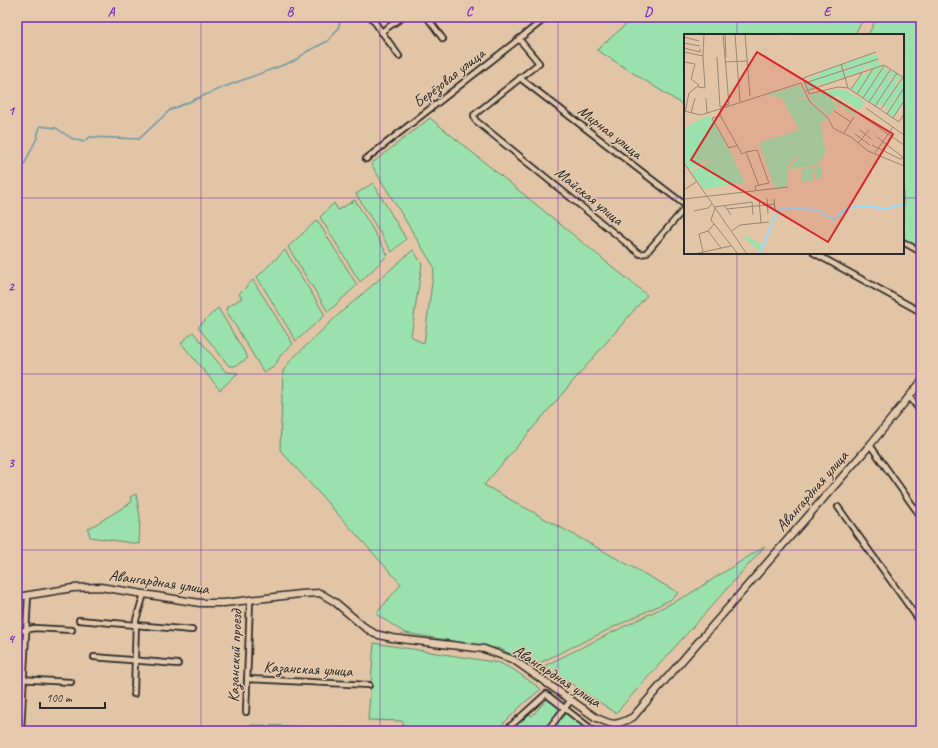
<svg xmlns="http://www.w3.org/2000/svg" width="938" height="748" font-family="Caveat,sans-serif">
	<rect width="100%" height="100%" fill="#e2c5a6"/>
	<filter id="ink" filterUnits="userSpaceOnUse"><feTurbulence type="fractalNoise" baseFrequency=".025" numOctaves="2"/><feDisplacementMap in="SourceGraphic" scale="8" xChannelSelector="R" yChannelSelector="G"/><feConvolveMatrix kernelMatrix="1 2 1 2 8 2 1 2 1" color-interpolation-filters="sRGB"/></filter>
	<g filter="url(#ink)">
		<g fill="#9be1ad" stroke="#63866c">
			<path d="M634,17H865L854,35H685V106L597,50Z"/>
			<path d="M877,17H921V248L903,238V35H868Z"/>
			<path d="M430,118L647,295L484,485L679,593L670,600L533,666L501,649L405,633L376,614L401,584L280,450L283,371L291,360L338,315L413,250L422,264L411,336L424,344L434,267L371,164Z"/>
			<path d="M373,183L406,239L392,252L356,194Z"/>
			<path d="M355,200L388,255L360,282L320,217L334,203L338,210Z"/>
			<path d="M317,220L357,285L328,312L288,247Z"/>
			<path d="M285,250L325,315L296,341L257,277Z"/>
			<path d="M253,280L293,344L280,356L275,366L264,373L226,310L227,307L242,298L239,294Z"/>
			<path d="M218,308L248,358L235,366H229L198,327Z"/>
			<path d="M193,332L226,372L238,373L220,390L181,343Z"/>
			<path d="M136,494L140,517L139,544L90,537L88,529L132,502L130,497Z"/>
			<path d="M765,546L616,713L544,666L688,595Z"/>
			<path d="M374,643L500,663L514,670L541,689L523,704L496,731H403V722L402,721L368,720Z"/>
			<path d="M549,697L563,709L545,731H509L529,714L532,716Z"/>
			<path d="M566,712L589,731H550Z"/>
			<path d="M252,725L392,729L394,731H248V728Z"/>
		</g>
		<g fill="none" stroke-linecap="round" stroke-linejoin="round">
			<path stroke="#6b95a5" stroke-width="1.5" d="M17,188L23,167L37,138L40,126L56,128L71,138L83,142L90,137L139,139L170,110L224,87L294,61L308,51L328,41L338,29L341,17"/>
			<g stroke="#2b2b2b" stroke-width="8">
				<g id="minor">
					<path d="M371,17L399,56"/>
					<path d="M427,17L443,39"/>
					<path d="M381,32L403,17"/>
					<path d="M519,39L539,63L474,115L475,120L640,254L646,253L685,208"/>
					<path d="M520,78L685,205"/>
					<path d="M366,159L547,17"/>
					<path d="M903,242L921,252"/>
					<path d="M814,253L921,312"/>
					<path d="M909,396L921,412"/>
					<path d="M921,396V399"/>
					<path d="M870,445L921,517"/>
					<path d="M838,507L921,623"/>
					<path d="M79,620L192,630"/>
					<path d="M17,631L26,630L34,628L72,630"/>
					<path d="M94,657L178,664"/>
					<path d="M17,679L71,682"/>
					<path d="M247,679L369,685"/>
					<path d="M134,694L136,620L144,594"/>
					<path d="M246,712L250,600"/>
					<path d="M17,731H18"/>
					<path d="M21,731L28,595"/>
					<path d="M505,731L546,694L594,731"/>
					<path d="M547,731L571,700"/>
				</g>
			</g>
			<g stroke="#2b2b2b" stroke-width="9">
				<path id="secondary" d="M17,597L73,588L100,587L200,603H224L300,594L320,593L335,602L363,626L375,634L392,638L484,649L514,660L595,717C613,726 616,726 633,717L870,445L921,382"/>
			</g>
			<use href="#minor" stroke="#e4c9ac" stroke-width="4.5"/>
			<use href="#secondary" stroke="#e4c9ac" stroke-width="6"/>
		</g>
	</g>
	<path fill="none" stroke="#7b2cbf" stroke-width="1" stroke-opacity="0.55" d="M201,17V731M380,17V731M558,17V731M737,17V35M17,198H685M903,198H921M737,253V731M17,374H921M17,550H921"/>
	<g text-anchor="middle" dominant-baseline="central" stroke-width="3" stroke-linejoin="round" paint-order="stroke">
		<g font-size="16" fill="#2b2b2b" stroke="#e4c9ac">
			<text transform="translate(449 78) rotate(-38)">Берёзовая улица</text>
			<text transform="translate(610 132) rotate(38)">Мирная улица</text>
			<text transform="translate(589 196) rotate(39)">Майская улица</text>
			<text transform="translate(812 491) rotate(-49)">Авангардная улица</text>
			<text transform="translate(159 582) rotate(8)">Авангардная улица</text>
			<text transform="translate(235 656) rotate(-88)">Казанский проезд</text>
			<text transform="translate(308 669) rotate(3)">Казанская улица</text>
			<text transform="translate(557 676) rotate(33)">Авангардная улица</text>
		</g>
	</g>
	<g transform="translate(684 34)">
		<rect width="220" height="220" fill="#e2c5a6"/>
		<path d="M189,19L195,24L164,35L162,32L159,36L158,30L187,20L189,23ZM193,26L197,31L185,35L183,32L180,34L179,37L162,43L160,37ZM156,31L159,36L127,47L126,43L135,41V38ZM199,31L192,43H188L191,45L179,63L173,59L182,46L186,47L183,45L190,34ZM200,32L204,38L197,49L194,47L196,51L185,67L179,63ZM189,35L173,59L167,55L170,51L173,53L171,50L178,40L180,42ZM206,36L212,39L209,44L206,42L204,45L207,47L191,71L185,67L194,55H198L196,51ZM159,37L161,43L155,45L153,42V46L138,51L137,48L133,49L134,52L123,56L121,49ZM213,40L218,43L210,49L213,51L209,57H205L207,61L199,71L196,70L194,73L191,71ZM220,44V54L213,65L209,64L211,66L204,77L200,72L210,57L213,59L211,55L216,48L219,50L217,46ZM116,51L123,64L80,62ZM155,55L163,57L181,68L175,76L153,61L148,68L153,72L145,82L129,68L125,61ZM220,55V67L209,83L203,80L213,65L218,66L214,63ZM97,63L124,65L140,81L143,86L136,89L142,119L133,131L105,136L113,124L112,122L104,132V152L91,154L75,109L115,96ZM153,64L173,77L171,81L150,68ZM25,81L47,119L61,149L20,155L7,138L29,126L21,127L6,136L0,127V94ZM138,131V144L131,145V133ZM130,133V146L124,147V134ZM123,134V147L117,149V136ZM59,200L78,211L76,217L64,208Z" fill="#9be1ad"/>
		<path fill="none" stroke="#95dbf7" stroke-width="2" d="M76,220L92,180L97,174L135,176L149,186L163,174L184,172L202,175L220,170"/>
		<path fill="none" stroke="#998775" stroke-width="1" d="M41,0L42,23M51,0L56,68M61,0L66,62M0,3L15,7M0,9L16,12M0,14L16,18V15M0,18L19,22L21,54L14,53M19,22L20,0M33,23L36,73L45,70L39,0M42,28L63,27M157,30L164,54L215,88L220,80M121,49L194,25M164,54L154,53L125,60L119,44L192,18M167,55L178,39M122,57L200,31L220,44M173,60L189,35M22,64L23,80M179,64L200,32M185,68L206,36M191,72L213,39M182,74L220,101M37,75L36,81L58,120L62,118L75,152M197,75L219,43M0,77L17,81L117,49L126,68L144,84L149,94L167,103L184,117L220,132M150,77L167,88M1,78L5,59L15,51L7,45L11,30L1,28M7,79L11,64M175,80L220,111M203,80L220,54M36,82L28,84L45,114L54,111M209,84L220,67M176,96L187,105M160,99L170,83M171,100L186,111M193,103L220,124M174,109L185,96M188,111L216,125L220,124M62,118L73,116L85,149L71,152L72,157M191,119L209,93M0,129L63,220M0,156L12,148M83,164L84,180M0,165L104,153M75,165L77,189M90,165L91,177M40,171L47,181M30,173L68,168L69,181M31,174L27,186L54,220M43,175L91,170M10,177L24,174L28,170M24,197L37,214M48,197L56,191L85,188M19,218L15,200L24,197L30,190M10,220L47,212"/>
		<path fill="#d62828" fill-opacity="0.15" stroke="#d62828" stroke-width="2" d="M73,18L209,100L144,208L7,126Z"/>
		<rect width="220" height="220" fill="none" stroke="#2b2b2b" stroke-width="2"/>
	</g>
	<rect width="938" height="748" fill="none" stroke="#e4c9ac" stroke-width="44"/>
	<path d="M40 702v6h65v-6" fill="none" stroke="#2b2b2b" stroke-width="2"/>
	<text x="46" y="702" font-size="12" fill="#2b2b2b" stroke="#e4c9ac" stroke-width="3" paint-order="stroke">100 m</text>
	<rect x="22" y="22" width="894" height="704" fill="none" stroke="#7b2cbf" stroke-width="1.5"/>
	<g font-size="13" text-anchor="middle" font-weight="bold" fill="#7b2cbf">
		<text x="111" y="16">A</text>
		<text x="290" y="16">B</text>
		<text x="469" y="16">C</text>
		<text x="648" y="16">D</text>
		<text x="827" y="16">E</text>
		<text x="11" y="115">1</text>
		<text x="11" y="291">2</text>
		<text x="11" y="467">3</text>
		<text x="11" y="643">4</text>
	</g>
</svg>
